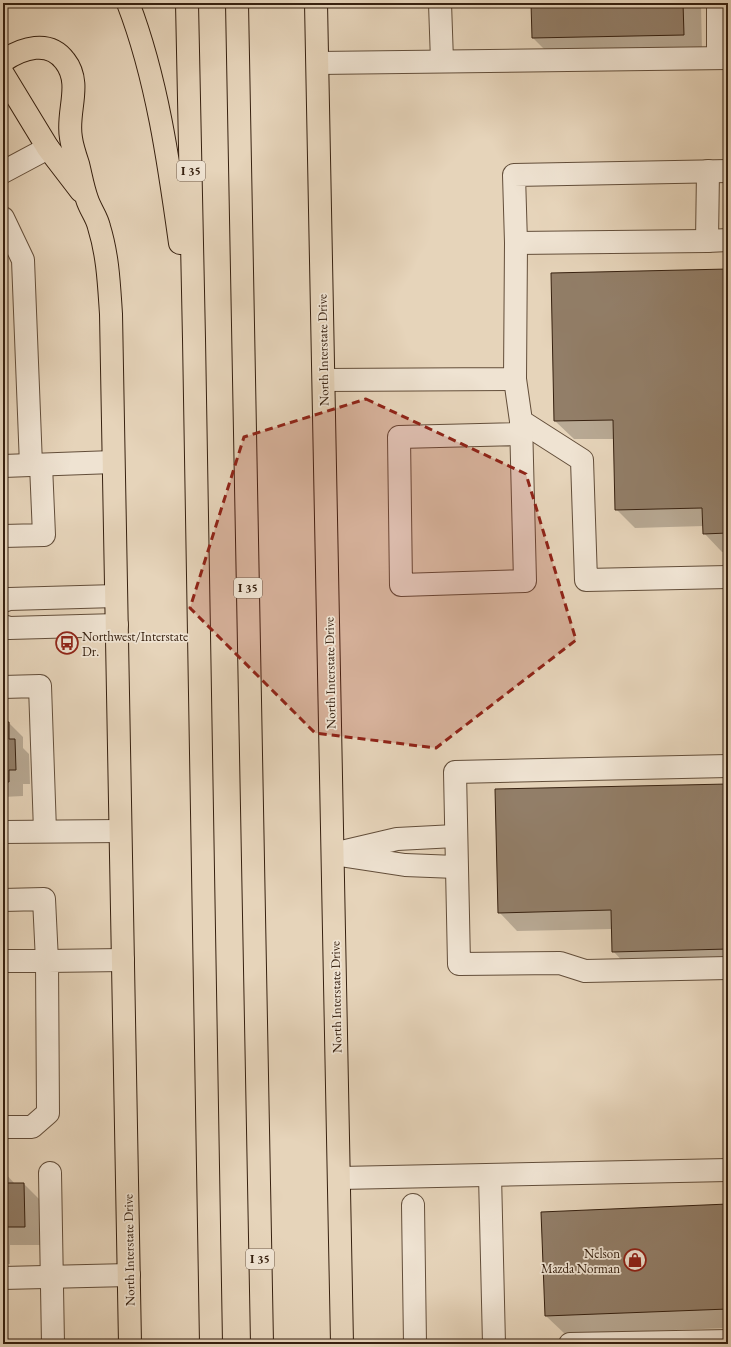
<svg xmlns="http://www.w3.org/2000/svg" width="731" height="1347" font-family="'EB Garamond',serif">
	<rect width="100%" height="100%" fill="#e6d4ba"/>
	<filter id="stains"><feTurbulence type="fractalNoise" baseFrequency=".005" numOctaves="4"/><feColorMatrix values="0 0 0 0 .2 0 0 0 0 .09 0 0 0 0 .02 0 0 0 .5 -.17"/></filter>
	<radialGradient id="worn" r=".72"><stop offset=".6" stop-color="#630" stop-opacity="0"/><stop offset="1" stop-color="#630" stop-opacity=".3"/></radialGradient>
	<g fill="#0003">
		<path d="M532,3H701L702,53L552,57L533,38Z"/>
		<path d="M728,270V552H722L704,533V526L635,528L616,509L614,439H574L555,421Z"/>
		<path d="M3,723H9L23,737V748L29,754L30,784H23V796L3,797Z"/>
		<path d="M728,785V968L631,970L613,951L612,929L517,931L499,912Z"/>
		<path d="M3,1171L15,1184H24L42,1202L43,1245H10V1264H3Z"/>
		<path d="M728,1205V1328L565,1334L546,1316Z"/>
	</g>
	<g fill="#927e68" stroke="#372110">
		<path d="M531,3H683L684,35L532,38Z"/>
		<path d="M728,269V533L703,534L702,508L615,510L613,420L554,421L551,273Z"/>
		<path d="M3,722H9V739H15L16,770H9V782H3Z"/>
		<path d="M728,784V949L612,952L611,910L498,913L495,789Z"/>
		<path d="M3,1183H24L25,1227H3Z"/>
		<path d="M728,1204V1309L545,1316L541,1212Z"/>
	</g>
	<g fill="none" stroke-linecap="round" stroke-linejoin="round">
		<g stroke="#634e3a" stroke-width="24">
			<g id="minor">
				<path d="M440,3L442,61"/>
				<path d="M718,58V3"/>
				<path d="M318,63L728,58"/>
				<path d="M708,171L707,241L728,240"/>
				<path d="M3,172L48,148"/>
				<path d="M3,218L23,260L31,465"/>
				<path d="M516,243L707,241"/>
				<path d="M515,379L521,421L582,460L586,580L728,577"/>
				<path d="M324,380L515,379L516,243L514,175L728,171"/>
				<path d="M521,421L525,581L401,585L399,437L522,434"/>
				<path d="M3,466L113,462"/>
				<path d="M3,536L44,535L41,465"/>
				<path d="M3,601L9,599L116,596"/>
				<path d="M3,626L9,628L117,625"/>
				<path d="M3,687L40,686L45,831"/>
				<path d="M728,766L455,772L459,964L560,963L585,971L728,968"/>
				<path d="M3,832L120,831"/>
				<path d="M455,836L397,839L333,854L405,865L456,867"/>
				<path d="M3,900L44,899L47,961H3"/>
				<path d="M3,1127H32L48,1113L47,961L123,960"/>
				<path d="M50,1173L53,1344"/>
				<path d="M490,1175L494,1344"/>
				<path d="M340,1178L728,1170"/>
				<path d="M413,1205L415,1344"/>
				<path d="M3,1278L129,1275"/>
				<path d="M570,1344L728,1341"/>
			</g>
		</g>
		<g stroke="#372110" stroke-width="24">
			<g id="major">
				<path d="M316,3L342,1344"/>
				<path d="M3,61C22,48 49,39 65,61C83,84 66,112 71,138C72,146 75,155 78,164C81,176 83,188 87,199C90,209 97,217 99,227C108,256 109,285 111,314L130,1344"/>
				<path d="M3,74L48,148L81,191"/>
			</g>
		</g>
		<g stroke="#372110" stroke-width="24">
			<g id="highway">
				<path d="M128,3C157,78 169,164 180,243"/>
				<path d="M187,3L194,339L211,1344"/>
				<path d="M237,3L262,1344"/>
			</g>
		</g>
		<use href="#minor" stroke="#efe3d2" stroke-width="22"/>
		<use href="#major" stroke="#e6d4ba" stroke-width="22"/>
		<use href="#highway" stroke="#e6d4ba" stroke-width="22"/>
	</g>
	<path fill="#8f2418" fill-opacity="0.2" stroke="#8f2418" stroke-width="3" stroke-dasharray="8 5" stroke-linejoin="round" d="M366,399L526,474L576,640L436,748L315,733L190,608L244,437Z"/>
	<defs>
		<g id="bus-ring" transform="scale(1.15)"><circle r="9.5" fill="#efe3d2" stroke="#8f2418" stroke-width="1.5"/><path d="M-5-6H5V4H4V6H2V4H-2V6H-4V4H-5ZM-3.5-4V0h7V-4ZM-3.5 1.2v1.5H-2V1.2ZM2 1.2v1.5H3.5V1.2Z" fill="#8f2418"/></g>
		<g id="shop-ring" transform="scale(1.15)"><circle r="9.5" fill="#efe3d2" stroke="#8f2418" stroke-width="1.5"/><path d="M-5-2.5h2.3a2.7 3.5 0 0 1 5.4 0H5L5.5 6h-11ZM-1.5-2.5h3a1.5 2.3 0 0 0-3 0Z" fill="#8f2418"/></g>
	</defs>
	<g fill-rule="evenodd">
		<use href="#bus-ring" x="67" y="643"/>
		<use href="#shop-ring" x="635" y="1260"/>
	</g>
	<g text-anchor="middle" dominant-baseline="central" stroke-width="3.5" stroke-linejoin="round" paint-order="stroke">
		<g fill="#efe3d2" stroke="#6e5b4a" stroke-width="1">
			<rect x="177" y="161" width="28" height="20" rx="3"/>
			<rect x="234" y="578" width="28" height="20" rx="3"/>
			<rect x="246" y="1249" width="28" height="20" rx="3"/>
		</g>
		<g font-size="12" font-weight="bold" fill="#372110">
			<text x="191" y="171">I 35</text>
			<text x="248" y="588">I 35</text>
			<text x="260" y="1259">I 35</text>
		</g>
		<g font-size="13" fill="#372110" stroke="#efe3d2">
			<text transform="translate(323 350) rotate(-91)">North Interstate Drive</text>
			<text transform="translate(330 673) rotate(-91)">North Interstate Drive</text>
			<text transform="translate(336 997) rotate(-91)">North Interstate Drive</text>
			<text transform="translate(129 1250) rotate(-91)">North Interstate Drive</text>
		</g>
		<g font-size="13" fill="#372110" stroke="#efe3d2" text-anchor="start">
			<text x="82" y="636">Northwest/Interstate<tspan x="82" dy="15">Dr.</tspan></text>
			<text x="620" y="1253" text-anchor="end">Nelson<tspan x="620" dy="15">Mazda Norman</tspan></text>
		</g>
	</g>
	<rect width="731" height="1347" fill="none" stroke="#e6d4ba" stroke-width="16"/>
	<rect x="4" y="4" width="723" height="1339" fill="none" stroke="#372110" stroke-width="2"/>
	<rect x="8" y="8" width="715" height="1331" fill="none" stroke="#372110"/>
	<rect width="100%" height="100%" filter="url(#stains)"/>
	<rect width="100%" height="100%" fill="url(#worn)"/>
</svg>
